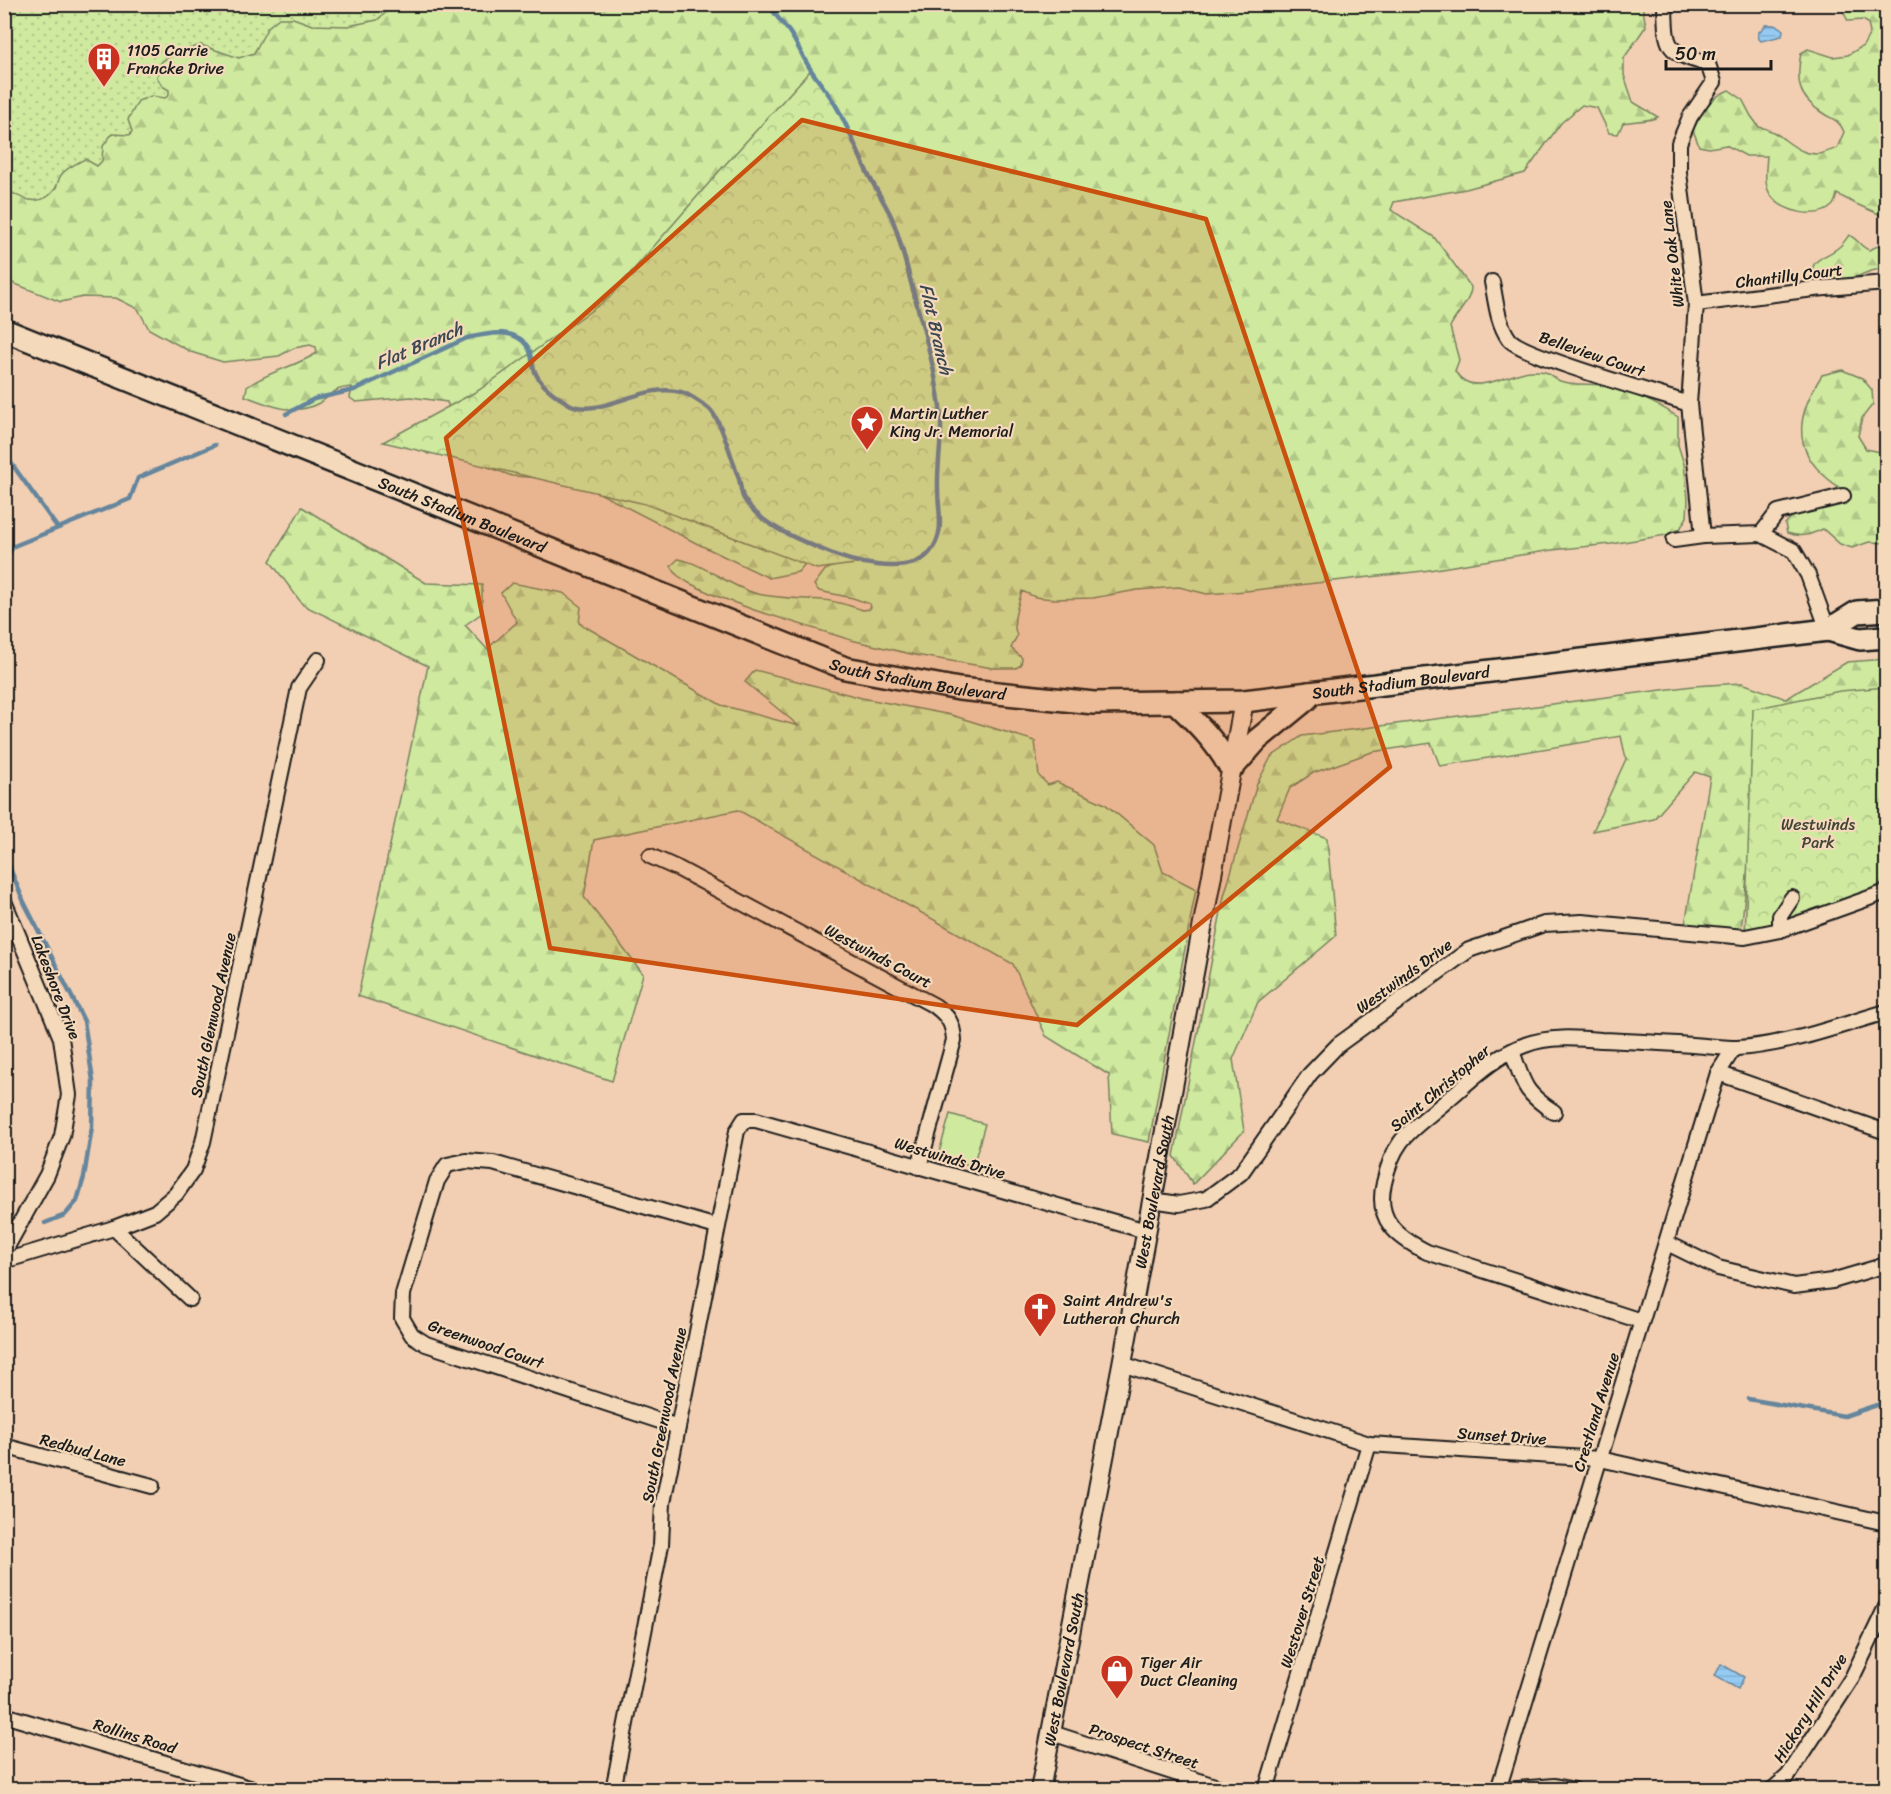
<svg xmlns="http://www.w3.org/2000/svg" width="1891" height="1794" font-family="Sriracha,sans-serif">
	<defs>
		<pattern id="grass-dots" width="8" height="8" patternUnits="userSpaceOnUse" patternTransform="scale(1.5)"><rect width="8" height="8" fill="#cfe99f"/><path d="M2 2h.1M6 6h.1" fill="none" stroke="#b1c788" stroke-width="1.8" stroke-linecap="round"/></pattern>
		<pattern id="forest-firs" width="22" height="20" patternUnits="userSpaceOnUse" patternTransform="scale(1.5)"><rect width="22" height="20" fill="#cfe99f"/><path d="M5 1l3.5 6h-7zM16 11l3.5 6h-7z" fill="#b1c788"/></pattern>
		<pattern id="park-crowns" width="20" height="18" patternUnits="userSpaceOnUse" patternTransform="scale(1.5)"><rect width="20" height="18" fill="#cfe99f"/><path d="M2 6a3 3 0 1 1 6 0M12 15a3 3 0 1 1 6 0" fill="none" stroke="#b1c788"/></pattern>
		<pattern id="water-rules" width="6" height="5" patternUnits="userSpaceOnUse" patternTransform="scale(1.5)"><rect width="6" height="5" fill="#95cbf3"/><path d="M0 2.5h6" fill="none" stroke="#80aed0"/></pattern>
	</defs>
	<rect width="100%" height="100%" fill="#f2cfb2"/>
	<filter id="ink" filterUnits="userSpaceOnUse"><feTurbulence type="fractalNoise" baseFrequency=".0167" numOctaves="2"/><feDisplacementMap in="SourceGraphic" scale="12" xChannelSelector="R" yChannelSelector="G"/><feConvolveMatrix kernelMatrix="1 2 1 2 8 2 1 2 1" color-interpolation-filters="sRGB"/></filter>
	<g filter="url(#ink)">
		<path fill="url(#grass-dots)" stroke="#76825e" stroke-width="1.5" d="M5,5H444L79,201L5,214Z"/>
		<g fill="url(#forest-firs)" stroke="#76825e" stroke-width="1.5">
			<path d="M395,5H1642L1646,26L1624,58V75L1633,102L1658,117C1651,121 1632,121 1623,123L1618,134L1609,133L1597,108L1582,105L1561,123L1525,173L1466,189L1394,202L1391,210L1434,237L1471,287C1471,301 1456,314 1450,327L1459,360L1455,371C1472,400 1509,372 1531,371C1551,370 1547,375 1560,381C1573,386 1589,383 1602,385C1625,389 1659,404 1678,417V445L1684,464L1688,499L1687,517L1680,529L1666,535L1611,544L1552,550L1423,571L1246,591L1207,594L1179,587L1137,590L1093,598L1053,599L1035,597L1022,591C1018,606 1011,621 1017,636L1011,648L1022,658L1021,665L1016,668H993L915,655L851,640L754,610L714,595L689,583L677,575L671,566L678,559C706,564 731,588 758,594C780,599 801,598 823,600C836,601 851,606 863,610L869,609L871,607L870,604L853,598L819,591L814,585L825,570L837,565L812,556L798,572L769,578L696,543L574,480L512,476L451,453L441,451L428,454L417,447L450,410L447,402L411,397L356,402L350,398L352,387C329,389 336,394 319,403C294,417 269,405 245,396L247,387C268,371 295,367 317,353L316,347L310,345L294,348L279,356L223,362L191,352L149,329L138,309L116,298L83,297L61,302L5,280L4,187C19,199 41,209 55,189C58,185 58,179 61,175C66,168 77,163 85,159L97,166L102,161L103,146L112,134L130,135L132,131L128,120L138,101L151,96L165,98L169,95V90L162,86L157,77L162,61L179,52L201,45L239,58L254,53L268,27L279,18H293L312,25L348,26L377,20Z"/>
			<path d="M1840,5H1886V217L1856,204L1837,194C1836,198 1835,203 1832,206C1817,220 1784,212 1772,197C1763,186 1766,169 1767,156H1746L1726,145L1709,148L1699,146L1693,130C1702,112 1709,98 1729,90L1742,99L1751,116L1759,127C1782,130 1794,156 1819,154C1825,153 1832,150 1837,148L1844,132C1840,121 1834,120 1824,114C1797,97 1796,82 1801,53L1808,49L1833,57L1848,55L1863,46L1870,33L1868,23L1863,20L1848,21Z"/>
			<path d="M1849,235C1858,239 1860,247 1869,250L1885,243L1886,240V269C1867,268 1854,281 1836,285C1828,286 1821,284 1813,282C1808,256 1824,260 1839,247C1843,244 1846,239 1849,235Z"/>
			<path d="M1842,370L1862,378L1872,390L1873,404L1862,418L1858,436L1866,449L1886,453V543L1869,542L1852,548L1840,544L1823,529C1810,535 1801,538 1787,533L1785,524L1793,515L1850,500C1842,486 1838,488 1827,478C1790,447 1798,412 1822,375Z"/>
			<path d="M302,507L426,583L482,585V613L465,625L487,649L517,622L501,593L512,583L563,593L581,607L579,623L721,705L799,726L745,682L755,670L862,698L951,715L1035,741L1039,776L1048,785L1057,782L1105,804L1154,845L1163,872L1196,889L1149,1142L1112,1134L1109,1075L1046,1036L1013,964L738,810L594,840L584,897L643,974L612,1081L358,996L428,666L303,605L270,561Z"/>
			<path d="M1886,659V715L1758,780L1741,930L1685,925L1710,777L1695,772L1654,819L1593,831L1626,759L1621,736L1440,766L1431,743L1372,752L1313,773L1290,788L1277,819L1327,838L1336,936L1258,1002L1233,1059L1244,1131L1193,1184L1174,1156L1224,896L1257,784L1271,757L1302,736L1693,686L1742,683L1786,699L1847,662Z"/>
		</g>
		<g fill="url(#park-crowns)" stroke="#76825e" stroke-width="1.5">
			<path d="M811,70L835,104L868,175L891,216L931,359L941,418L938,485V505L941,523L938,539L928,554L912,563L893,565L878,566L862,563L817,569L645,504L383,442L479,390L609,298L722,168Z"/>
			<path d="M1886,687V892L1745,937L1753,709L1840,691Z"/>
		</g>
		<path fill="#cfe99f" stroke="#76825e" stroke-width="1.5" d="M950,1114L985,1124L973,1166L938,1156Z"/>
		<g fill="url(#water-rules)" stroke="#65859d" stroke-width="1.5">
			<path d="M1766,25C1773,24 1778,25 1783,30L1782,36L1761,41L1759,39L1758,33Z"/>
			<path d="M1721,1664L1744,1677L1738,1689L1715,1676Z"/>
		</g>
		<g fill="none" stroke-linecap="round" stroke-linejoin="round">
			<g stroke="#65859d" stroke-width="4.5">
				<path d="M286,414L314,399L354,390L467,338C489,333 518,326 530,351C533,359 532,367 536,374C542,387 559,398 571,405C601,418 642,382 681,392C689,394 699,402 707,407C720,415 732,460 738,476C741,483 740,492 744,499C761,525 795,538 823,550C849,562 909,578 930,552C946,532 938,512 938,489C937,465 942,441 941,418C938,379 926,339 916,301C908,273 902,242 891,216C884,201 875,188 868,174C857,151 848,126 835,104C828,92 818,81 811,70C803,58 798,45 790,33C783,23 775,16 769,4"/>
				<path d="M4,453L57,527"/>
				<path d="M4,560L14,546L130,499L138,478L215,445"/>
				<path d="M4,854L24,902L84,1021L93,1081L92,1127L84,1177L77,1201L65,1215L45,1223"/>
				<path d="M4,1228L6,1226"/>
				<path d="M1748,1399L1844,1416L1886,1402"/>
			</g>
			<g stroke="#1c1c1c" stroke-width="18">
				<g id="street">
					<path d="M1665,4C1666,48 1665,52 1708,64L1714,82L1690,117L1679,143V173L1696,304L1689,404L1703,536"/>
					<path d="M1492,282C1496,301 1497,322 1509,339C1522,356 1660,394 1689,404"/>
					<path d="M1696,304L1814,289L1886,283"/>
					<path d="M1761,534L1794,551L1808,575L1828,630"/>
					<path d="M1674,540L1703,536L1761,534L1778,512L1843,496"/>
					<path d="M650,856L679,869L935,1006C948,1016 953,1023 954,1040L919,1167"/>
					<path d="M4,901L61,1038L69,1095L62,1136L47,1175L4,1252"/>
					<path d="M1780,930V916L1792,898"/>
					<path d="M1512,1051C1524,1084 1523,1092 1554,1112"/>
					<path d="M1718,1073L1886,1132"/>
					<path d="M1152,1200L1179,1204L1206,1199L1241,1173L1310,1074L1338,1045L1469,950L1544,924L1582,922L1745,937L1780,930L1886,892"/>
					<path d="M114,1228L190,1299"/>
					<path d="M1667,1243L1718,1268L1794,1286L1832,1281L1886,1265"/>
					<path d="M4,1261L114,1228L155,1212L176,1194L193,1170L203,1142L299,688L318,660"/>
					<path d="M1641,1321L1427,1252C1397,1237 1375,1220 1384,1183C1394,1137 1411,1131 1444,1103C1469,1082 1494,1056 1525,1045C1548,1036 1577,1038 1601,1040C1631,1041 1662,1043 1692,1045C1707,1046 1722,1048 1737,1048C1788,1045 1838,1026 1886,1012"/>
					<path d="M1122,1364L1369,1444L1600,1459L1886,1523"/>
					<path d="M678,1427L426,1344L412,1335L402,1318L403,1294L437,1181L447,1165L466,1161L493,1163L717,1227"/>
					<path d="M4,1446L152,1486"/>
					<path d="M4,1715L256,1790"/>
					<path d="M1052,1733L1227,1790"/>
					<path d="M613,1790L661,1545L663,1503L737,1131L744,1120H756L1146,1231"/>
					<path d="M1266,1790L1369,1444"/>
					<path d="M1498,1790L1718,1073L1734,1048"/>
					<path d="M1505,1790L1555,1786L1574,1790"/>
					<path d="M1772,1790L1788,1776L1852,1678L1886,1607"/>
				</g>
			</g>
			<g stroke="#1c1c1c" stroke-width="22">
				<g id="secondary">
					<path id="s1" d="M1040,1790L1122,1364L1244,701"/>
				</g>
			</g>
			<g stroke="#1c1c1c" stroke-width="26">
				<g id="primary">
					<path id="s2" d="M4,330L845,668L959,689L1094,703L1244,701L1828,630L1857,612L1886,610"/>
					<path d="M1828,630L1860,639L1886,637"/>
					<path d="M1178,702L1179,706C1198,724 1215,741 1228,764L1235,765L1257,740L1307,699L1309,693"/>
				</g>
			</g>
			<use href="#street" stroke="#f5d9bb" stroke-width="14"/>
			<use href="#secondary" stroke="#f5d9bb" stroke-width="18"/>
			<use href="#primary" stroke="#f5d9bb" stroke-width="21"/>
		</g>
	</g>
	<path fill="#c9500e" fill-opacity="0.2" stroke="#c9500e" stroke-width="4.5" stroke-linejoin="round" d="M802,120L1206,219L1390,767L1077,1025L550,948L446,438Z"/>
	<defs>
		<g id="building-pin" transform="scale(1.725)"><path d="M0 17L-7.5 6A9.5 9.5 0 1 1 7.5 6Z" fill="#c8321e" stroke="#f5d9bb"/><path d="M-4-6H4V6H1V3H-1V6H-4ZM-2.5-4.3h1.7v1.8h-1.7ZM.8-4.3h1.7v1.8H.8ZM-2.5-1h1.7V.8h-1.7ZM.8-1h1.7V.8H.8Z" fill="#fff"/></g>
		<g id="sight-pin" transform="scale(1.725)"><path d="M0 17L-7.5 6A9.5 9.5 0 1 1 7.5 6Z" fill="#c8321e" stroke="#f5d9bb"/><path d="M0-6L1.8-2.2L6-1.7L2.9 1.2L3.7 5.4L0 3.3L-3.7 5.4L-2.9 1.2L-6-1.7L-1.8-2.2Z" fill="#fff"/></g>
		<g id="church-pin" transform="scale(1.725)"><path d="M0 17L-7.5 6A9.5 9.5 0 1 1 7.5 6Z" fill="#c8321e" stroke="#f5d9bb"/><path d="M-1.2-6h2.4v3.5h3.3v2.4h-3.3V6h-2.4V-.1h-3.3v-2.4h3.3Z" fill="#fff"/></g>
		<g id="shop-pin" transform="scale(1.725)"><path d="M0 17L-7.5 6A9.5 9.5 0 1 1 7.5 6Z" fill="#c8321e" stroke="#f5d9bb"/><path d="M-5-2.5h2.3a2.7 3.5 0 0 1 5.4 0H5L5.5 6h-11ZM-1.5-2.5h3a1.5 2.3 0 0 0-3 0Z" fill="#fff"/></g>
	</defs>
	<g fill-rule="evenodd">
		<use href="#building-pin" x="104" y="59"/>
		<use href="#sight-pin" x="867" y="422"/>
		<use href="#church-pin" x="1040" y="1309"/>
		<use href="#shop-pin" x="1117" y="1671"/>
	</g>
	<g text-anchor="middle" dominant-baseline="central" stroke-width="4.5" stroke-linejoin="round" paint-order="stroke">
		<g font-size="16" fill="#1c1c1c" stroke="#f5d9bb" text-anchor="start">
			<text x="127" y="50">1105 Carrie<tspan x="127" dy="18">Francke Drive</tspan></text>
			<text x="890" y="413">Martin Luther<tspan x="890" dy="18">King Jr. Memorial</tspan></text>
			<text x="1063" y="1300">Saint Andrew's<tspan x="1063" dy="18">Lutheran Church</tspan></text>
			<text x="1140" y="1662">Tiger Air<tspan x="1140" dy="18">Duct Cleaning</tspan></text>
		</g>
		<g font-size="16" fill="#1c1c1c" stroke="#f5d9bb">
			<text transform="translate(1672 254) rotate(-97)">White Oak Lane</text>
			<text transform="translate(1789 276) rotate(-7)">Chantilly Court</text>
			<text transform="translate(1592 354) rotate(19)">Belleview Court</text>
			<text stroke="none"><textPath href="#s2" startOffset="494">South Stadium Boulevard</textPath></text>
			<text stroke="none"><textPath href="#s2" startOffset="980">South Stadium Boulevard</textPath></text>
			<text stroke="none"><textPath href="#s2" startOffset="1466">South Stadium Boulevard</textPath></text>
			<text transform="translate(878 956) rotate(28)">Westwinds Court</text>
			<text transform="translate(1404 976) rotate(-36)">Westwinds Drive</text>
			<text transform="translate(56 987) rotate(69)">Lakeshore Drive</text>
			<text transform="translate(213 1015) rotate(-78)">South Glenwood Avenue</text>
			<text transform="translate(1440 1088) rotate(-40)">Saint Christopher</text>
			<text transform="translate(950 1158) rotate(16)">Westwinds Drive</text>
			<text stroke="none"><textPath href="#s1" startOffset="609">West Boulevard South</textPath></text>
			<text transform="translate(486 1344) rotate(19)">Greenwood Court</text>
			<text transform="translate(1596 1412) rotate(-73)">Crestland Avenue</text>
			<text transform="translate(664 1415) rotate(-79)">South Greenwood Avenue</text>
			<text transform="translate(1502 1436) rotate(4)">Sunset Drive</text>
			<text transform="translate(83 1450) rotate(15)">Redbud Lane</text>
			<text transform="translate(1302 1612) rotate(-73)">Westover Street</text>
			<text stroke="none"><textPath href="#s1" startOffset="123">West Boulevard South</textPath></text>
			<text transform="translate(1810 1708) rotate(-58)">Hickory Hill Drive</text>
			<text transform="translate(135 1736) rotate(17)">Rollins Road</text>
			<text transform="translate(1144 1746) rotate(18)">Prospect Street</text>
		</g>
		<g font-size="16" fill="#404536" stroke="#f5d9bb">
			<text x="1818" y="824">Westwinds<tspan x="1818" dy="18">Park</tspan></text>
		</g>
		<g font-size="18" font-style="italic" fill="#3a4852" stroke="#f5d9bb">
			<text transform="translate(936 329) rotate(77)">Flat Branch</text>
			<text transform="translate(419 346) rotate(-23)">Flat Branch</text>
		</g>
	</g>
	<rect width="1891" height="1794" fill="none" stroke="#f5d9bb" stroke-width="24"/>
	<rect x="12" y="12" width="1867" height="1770" fill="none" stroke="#1c1c1c" stroke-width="2" filter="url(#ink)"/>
	<path d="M1666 60v9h105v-9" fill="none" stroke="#1c1c1c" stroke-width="3"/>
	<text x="1675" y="60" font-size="18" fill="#1c1c1c" stroke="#f5d9bb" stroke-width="4.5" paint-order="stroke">50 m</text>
</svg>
